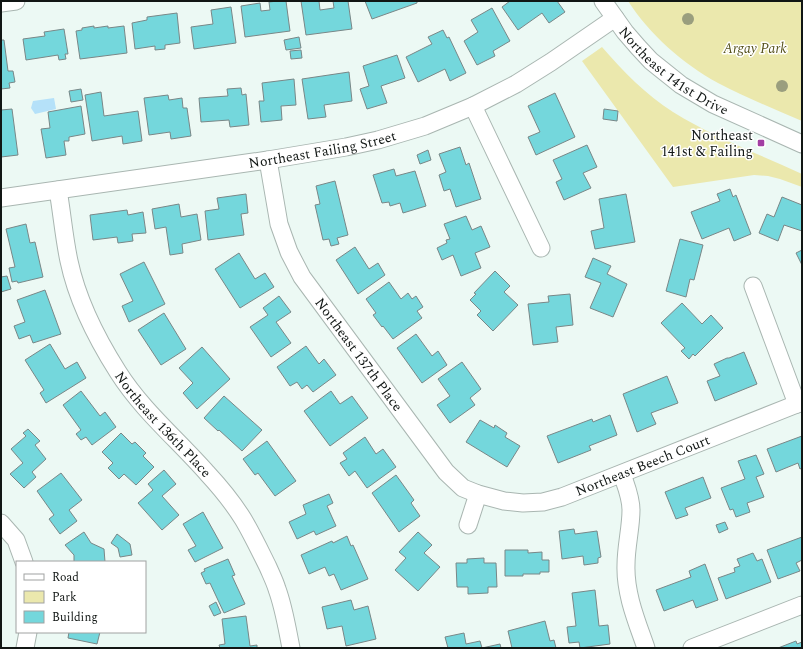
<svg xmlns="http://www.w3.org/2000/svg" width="803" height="649" font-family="Spectral,serif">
	<rect width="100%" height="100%" fill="#ecf9f4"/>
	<g fill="#ebe8ad">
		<path d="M628,1H802V121C774,109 745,97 718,83C682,63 650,35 628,1Z"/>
		<path d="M602,47C623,71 646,95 673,112C713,137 759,154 802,174V187L780,179L768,176L754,175L673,187L582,61Z"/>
	</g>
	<path fill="#b5e1f9" d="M54,98L56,109L35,114L31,108L33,101Z"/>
	<g fill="#74d7dc" stroke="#798787">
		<path d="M278,1H286L290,31L245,37L241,6L260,3L261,11L270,10L269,2Z"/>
		<path d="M301,1H319L320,10L334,8L333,1H348L352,29L306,35Z"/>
		<path d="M365,1H417V3L372,19Z"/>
		<path d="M510,1H557L565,12L549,23L542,13L518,30L502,7Z"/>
		<path d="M231,7L236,43L194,49L191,27L213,24L211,10Z"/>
		<path d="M492,8L510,41L493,51L495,56L477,65L464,41L478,32L471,20Z"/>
		<path d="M177,13L180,43L165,45V49L155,50V46L135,49L132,23L147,20V17Z"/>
		<path d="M94,26V28L108,26V28L124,26L127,53L80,59L76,31L82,30V28Z"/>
		<path d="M64,29L68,54H65L66,59L59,60L58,55L26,60L23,39L45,36L44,32Z"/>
		<path d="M443,30L447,38L449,37L466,73L450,81L445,69L418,82L406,57L432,44L428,37Z"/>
		<path d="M299,37L301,48L286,50L284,40Z"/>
		<path d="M1,40H4L8,71H13L15,82L9,83L10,88L1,89Z"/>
		<path d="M301,50L302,58L291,59L290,51Z"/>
		<path d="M397,55L405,78L381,86L387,103L367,109L360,89L369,86L363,66Z"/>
		<path d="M349,72L352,101L324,105L326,117L308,119L302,79Z"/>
		<path d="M294,79L296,105L281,106L282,120L261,122L259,101H264L262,83Z"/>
		<path d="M241,88L242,95L246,94L249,125L230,127L229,120L201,122L199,98L228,96L227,89Z"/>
		<path d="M81,89L83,100L71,102L69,91Z"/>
		<path d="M101,92L104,116L138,111L142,141L123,144L122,136L92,141L85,95Z"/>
		<path d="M555,93L575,137L536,155L528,137L540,132L528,106Z"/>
		<path d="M168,95L169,100L182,98L183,108H187L191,136L171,139L170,132L149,135L144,98Z"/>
		<path d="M81,106L85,134L69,137V141H64L66,155L46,158L41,129L50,128L48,112Z"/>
		<path d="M12,109L18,155L1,157V110Z"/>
		<path d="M604,109L618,111L617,121L603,119Z"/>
		<path d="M587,145L597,167L583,173L591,188L564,200L556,182L562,179L553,160Z"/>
		<path d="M460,147L466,165L469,163L481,199L456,207L450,189L444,191L439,175L446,172L439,154Z"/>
		<path d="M428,150L431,160L420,164L417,155Z"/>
		<path d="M394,169L396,176L415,171L426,206L403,213L400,203L390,206L389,202L382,203L373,175Z"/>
		<path d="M335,181L348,235L337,238L339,244L331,246L329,239L323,240L315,205L320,204L316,186Z"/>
		<path d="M730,189L733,197L736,195L751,234L734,241L729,228L702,239L691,212L720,201L717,194Z"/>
		<path d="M246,194L248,213L241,214L244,235L208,240L205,211L219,209L217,198Z"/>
		<path d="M626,194L635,242L595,249L591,231L604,228L599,199Z"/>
		<path d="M782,197L802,205V231L784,225L778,241L759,233L767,214L774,217Z"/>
		<path d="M179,204L181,217L197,214L201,240L182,244L183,253L170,255L166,227L155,229L152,209Z"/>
		<path d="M127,210L128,215L143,212L146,233L132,234L133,241L118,243L117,237L93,240L90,215Z"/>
		<path d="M466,216L472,230L481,226L490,247L475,253L481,268L461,276L453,255L442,260L437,248L447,243L446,240L450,239L444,224Z"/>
		<path d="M26,224L30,243L35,242L43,277L18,283L17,281L12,282L9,268L15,267L6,229Z"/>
		<path d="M680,239L703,245L694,280L690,279L686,297L666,291Z"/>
		<path d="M355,247L369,269L378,263L385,275L358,294L336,260Z"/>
		<path d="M802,250V265L796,253Z"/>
		<path d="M239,253L255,279L265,273L274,287L240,308L215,269Z"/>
		<path d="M593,258L611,266L607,274L627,284L613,317L590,308L601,283L585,277Z"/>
		<path d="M144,262L165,304L129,322L122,306L133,301L120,274Z"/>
		<path d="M495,271L510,286L504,292L518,305L493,331L477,315L481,311L470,300L476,294L474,293Z"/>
		<path d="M7,276L11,289L1,292V277Z"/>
		<path d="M389,282L401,299L408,293L412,299L416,296L423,307L417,311L422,318L393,339L383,326L382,327L373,315L376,313L366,299Z"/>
		<path d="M45,290L61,334L33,343L30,335L19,339L14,326L25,322L17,300Z"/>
		<path d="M570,294L573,325L556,327L558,342L533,345L528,304L549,302L548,296Z"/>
		<path d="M279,296L291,312L276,322L291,343L271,357L250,327L268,315L263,308Z"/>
		<path d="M682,303L702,324L711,315L723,328L695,356L693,354L689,359L681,351L685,348L661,323Z"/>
		<path d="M164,313L186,349L161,365L138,330Z"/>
		<path d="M416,334L432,356L438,351L447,365L422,383L397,348Z"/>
		<path d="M50,344L65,369L77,362L86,378L46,403L40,393L44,390L25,360Z"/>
		<path d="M306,346L319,364L324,359L336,375L313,392L307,385L302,389L297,382L290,386L277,367Z"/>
		<path d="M202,347L230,379L197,409L183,393L193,383L179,368Z"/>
		<path d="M744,352L757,384L715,401L707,381L720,376L714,364L727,358H729Z"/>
		<path d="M462,362L481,389L470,398L475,405L450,423L437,405L450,396L438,379Z"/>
		<path d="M667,376L678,403L651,413L656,424L637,432L623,394Z"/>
		<path d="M81,391L100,416L105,412L116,427L92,445L86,437L81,440L76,434L81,430L63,405Z"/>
		<path d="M331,391L340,404L352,396L368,418L330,446L304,411Z"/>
		<path d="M224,396L262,430L242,451L219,430L218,431L204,418Z"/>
		<path d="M610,415L617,435L589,446L591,450L558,463L547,436L592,419L593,422Z"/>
		<path d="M480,420L494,428L495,425L507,433L505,437L520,446L507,467L466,442Z"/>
		<path d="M28,429L40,441L35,445L46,459L32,472L36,477L24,488L10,474L23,463L11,449L26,436L23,433Z"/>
		<path d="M121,433L132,444L135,442L146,453L143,456L154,467L136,485L124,474L119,479L108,468L113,463L102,452Z"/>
		<path d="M802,436V468L800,469L798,463L776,472L767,449Z"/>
		<path d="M365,437L376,454L383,449L396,467L367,488L355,471L349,476L340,463L347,459L343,453Z"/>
		<path d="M267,441L296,481L275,496L258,473L255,475L243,459Z"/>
		<path d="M756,455L764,474L756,477L764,497L747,503L750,512L736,517L733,509L730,510L721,488L745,479L738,461Z"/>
		<path d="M164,470L176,484L162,496L179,515L162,530L138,503L153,490L148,484Z"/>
		<path d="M61,473L82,500L69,510L77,521L60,534L49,519L54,515L37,491Z"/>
		<path d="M396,475L414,500L411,503L420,516L399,532L372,493Z"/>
		<path d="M703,477L711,498L685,508L688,515L676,519L665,492Z"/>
		<path d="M329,494L333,503L327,506L336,526L316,535L314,531L297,539L289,522L306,514L303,505Z"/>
		<path d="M203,512L223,548L195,562L188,550L196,546L183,524Z"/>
		<path d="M725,522L728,529L719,533L716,525Z"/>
		<path d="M574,529L575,534L597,531L601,557L598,558V563L584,565L583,556L562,559L559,531Z"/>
		<path d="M84,532L91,543L104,549L105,562H74V555L65,545Z"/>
		<path d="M418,532L432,545L424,553L440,567L418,591L395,570L406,558L399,552Z"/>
		<path d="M117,534L130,544L132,555L120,557L118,548L111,543Z"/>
		<path d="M347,536L351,546L353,545L368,579L341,590L334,574L329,576L325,567L309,574L301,555L332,541L333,543Z"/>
		<path d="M802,537V560L796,563L800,571L778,579L767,550Z"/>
		<path d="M505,550H528V553L542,552V560H549V572H540V574H523V576H505Z"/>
		<path d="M753,553L757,561L762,559L771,582L726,599L718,578L735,572L734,568L740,566L737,559Z"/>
		<path d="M484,558V563H496L497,587H488V593L468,594V587H457L456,563H467V559Z"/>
		<path d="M228,559L235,575L232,576L245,604L224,613L210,583L206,584L201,573L205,571L204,569Z"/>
		<path d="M705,564L718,600L696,608L693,600L664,611L656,590L691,577L689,571Z"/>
		<path d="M595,590L599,626L608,625L610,644L580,648L579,642L569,643L567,627L576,626L572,593Z"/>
		<path d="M351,600L354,610L368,606L376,639L346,646L342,626L327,629L322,607Z"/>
		<path d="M216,602L221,613L214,616L209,606Z"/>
		<path d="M246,616L250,646L257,645V648H220L219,645L225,644L222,619Z"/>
		<path d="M545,621L550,641L554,640L556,648H512L508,631Z"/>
		<path d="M69,632H100L97,644L68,638Z"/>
		<path d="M464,633L466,644L480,641L482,648L500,644L501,648H448L445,637Z"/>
		<path d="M796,641L797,644L802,642V648H778Z"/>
	</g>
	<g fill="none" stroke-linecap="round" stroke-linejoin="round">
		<g stroke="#a9b6b1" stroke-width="19">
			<g id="minor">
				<path id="s1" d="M603,1L625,32L638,47L651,61L681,85L713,104L802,144"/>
				<path d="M1,3L16,1"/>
				<path d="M473,106L541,248"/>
				<path id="s2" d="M268,160L279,224L289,252L302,277L446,472L463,488L478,494L504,501L523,503L543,502L562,497L802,402"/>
				<path id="s3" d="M58,190C62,213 64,238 69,261C77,299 97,339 118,372C142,410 177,439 207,473C220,487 233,503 243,519C252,534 260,551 268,567C271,574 275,582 277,589C284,608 287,628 291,648"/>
				<path id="s4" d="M1,198L268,160L346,147L378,140L425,126L473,106L516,84L551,62L615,18"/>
				<path d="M753,286L797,404"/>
				<path d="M622,474C626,486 631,497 631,510C631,528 626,546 626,565C625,594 637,622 646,648"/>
				<path d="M1,523L16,540L24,562"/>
				<path d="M468,525L478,494"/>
				<path d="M25,648L28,632"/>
				<path d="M692,648L802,605"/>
			</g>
		</g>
		<use href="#minor" stroke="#fff" stroke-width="17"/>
	</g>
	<g fill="#9a9e7e">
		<circle cx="688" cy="19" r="6"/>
		<circle cx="782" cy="86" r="6"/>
	</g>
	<rect fill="#a23ea3" stroke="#fff" stroke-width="1.5" x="757" y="139" width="8" height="8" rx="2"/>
	<g text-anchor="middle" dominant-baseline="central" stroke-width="3" stroke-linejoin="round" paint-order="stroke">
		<g font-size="14" font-style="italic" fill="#57531d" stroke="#fff">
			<text x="755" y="48">Argay Park</text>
		</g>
		<g font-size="14" fill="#111614" stroke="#fff">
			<text stroke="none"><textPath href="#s1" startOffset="101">Northeast 141st Drive</textPath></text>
			<text stroke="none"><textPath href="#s4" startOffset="325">Northeast Failing Street</textPath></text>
			<text stroke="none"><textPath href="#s2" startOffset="219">Northeast 137th Place</textPath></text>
			<text stroke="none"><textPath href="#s3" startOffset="263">Northeast 136th Place</textPath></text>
			<text stroke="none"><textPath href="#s2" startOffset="577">Northeast Beech Court</textPath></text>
		</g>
		<g font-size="14" fill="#111614" stroke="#fff" text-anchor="end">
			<text x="753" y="135">Northeast<tspan x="753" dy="16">141st &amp; Failing</tspan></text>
		</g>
	</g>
	<rect width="803" height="649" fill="none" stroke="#111614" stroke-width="4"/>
	<rect x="16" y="561" width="130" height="72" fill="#ffffff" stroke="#a0a2a1"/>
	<rect x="24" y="574" width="20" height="6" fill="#ffffff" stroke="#a0a2a1"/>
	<text x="52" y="581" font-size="12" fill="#111614">Road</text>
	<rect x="24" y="591" width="20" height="12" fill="#ebe8ad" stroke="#a0a2a1"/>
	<text x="52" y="601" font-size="12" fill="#111614">Park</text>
	<rect x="24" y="611" width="20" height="12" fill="#74d7dc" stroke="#a0a2a1"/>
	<text x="52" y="621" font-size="12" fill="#111614">Building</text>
</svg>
